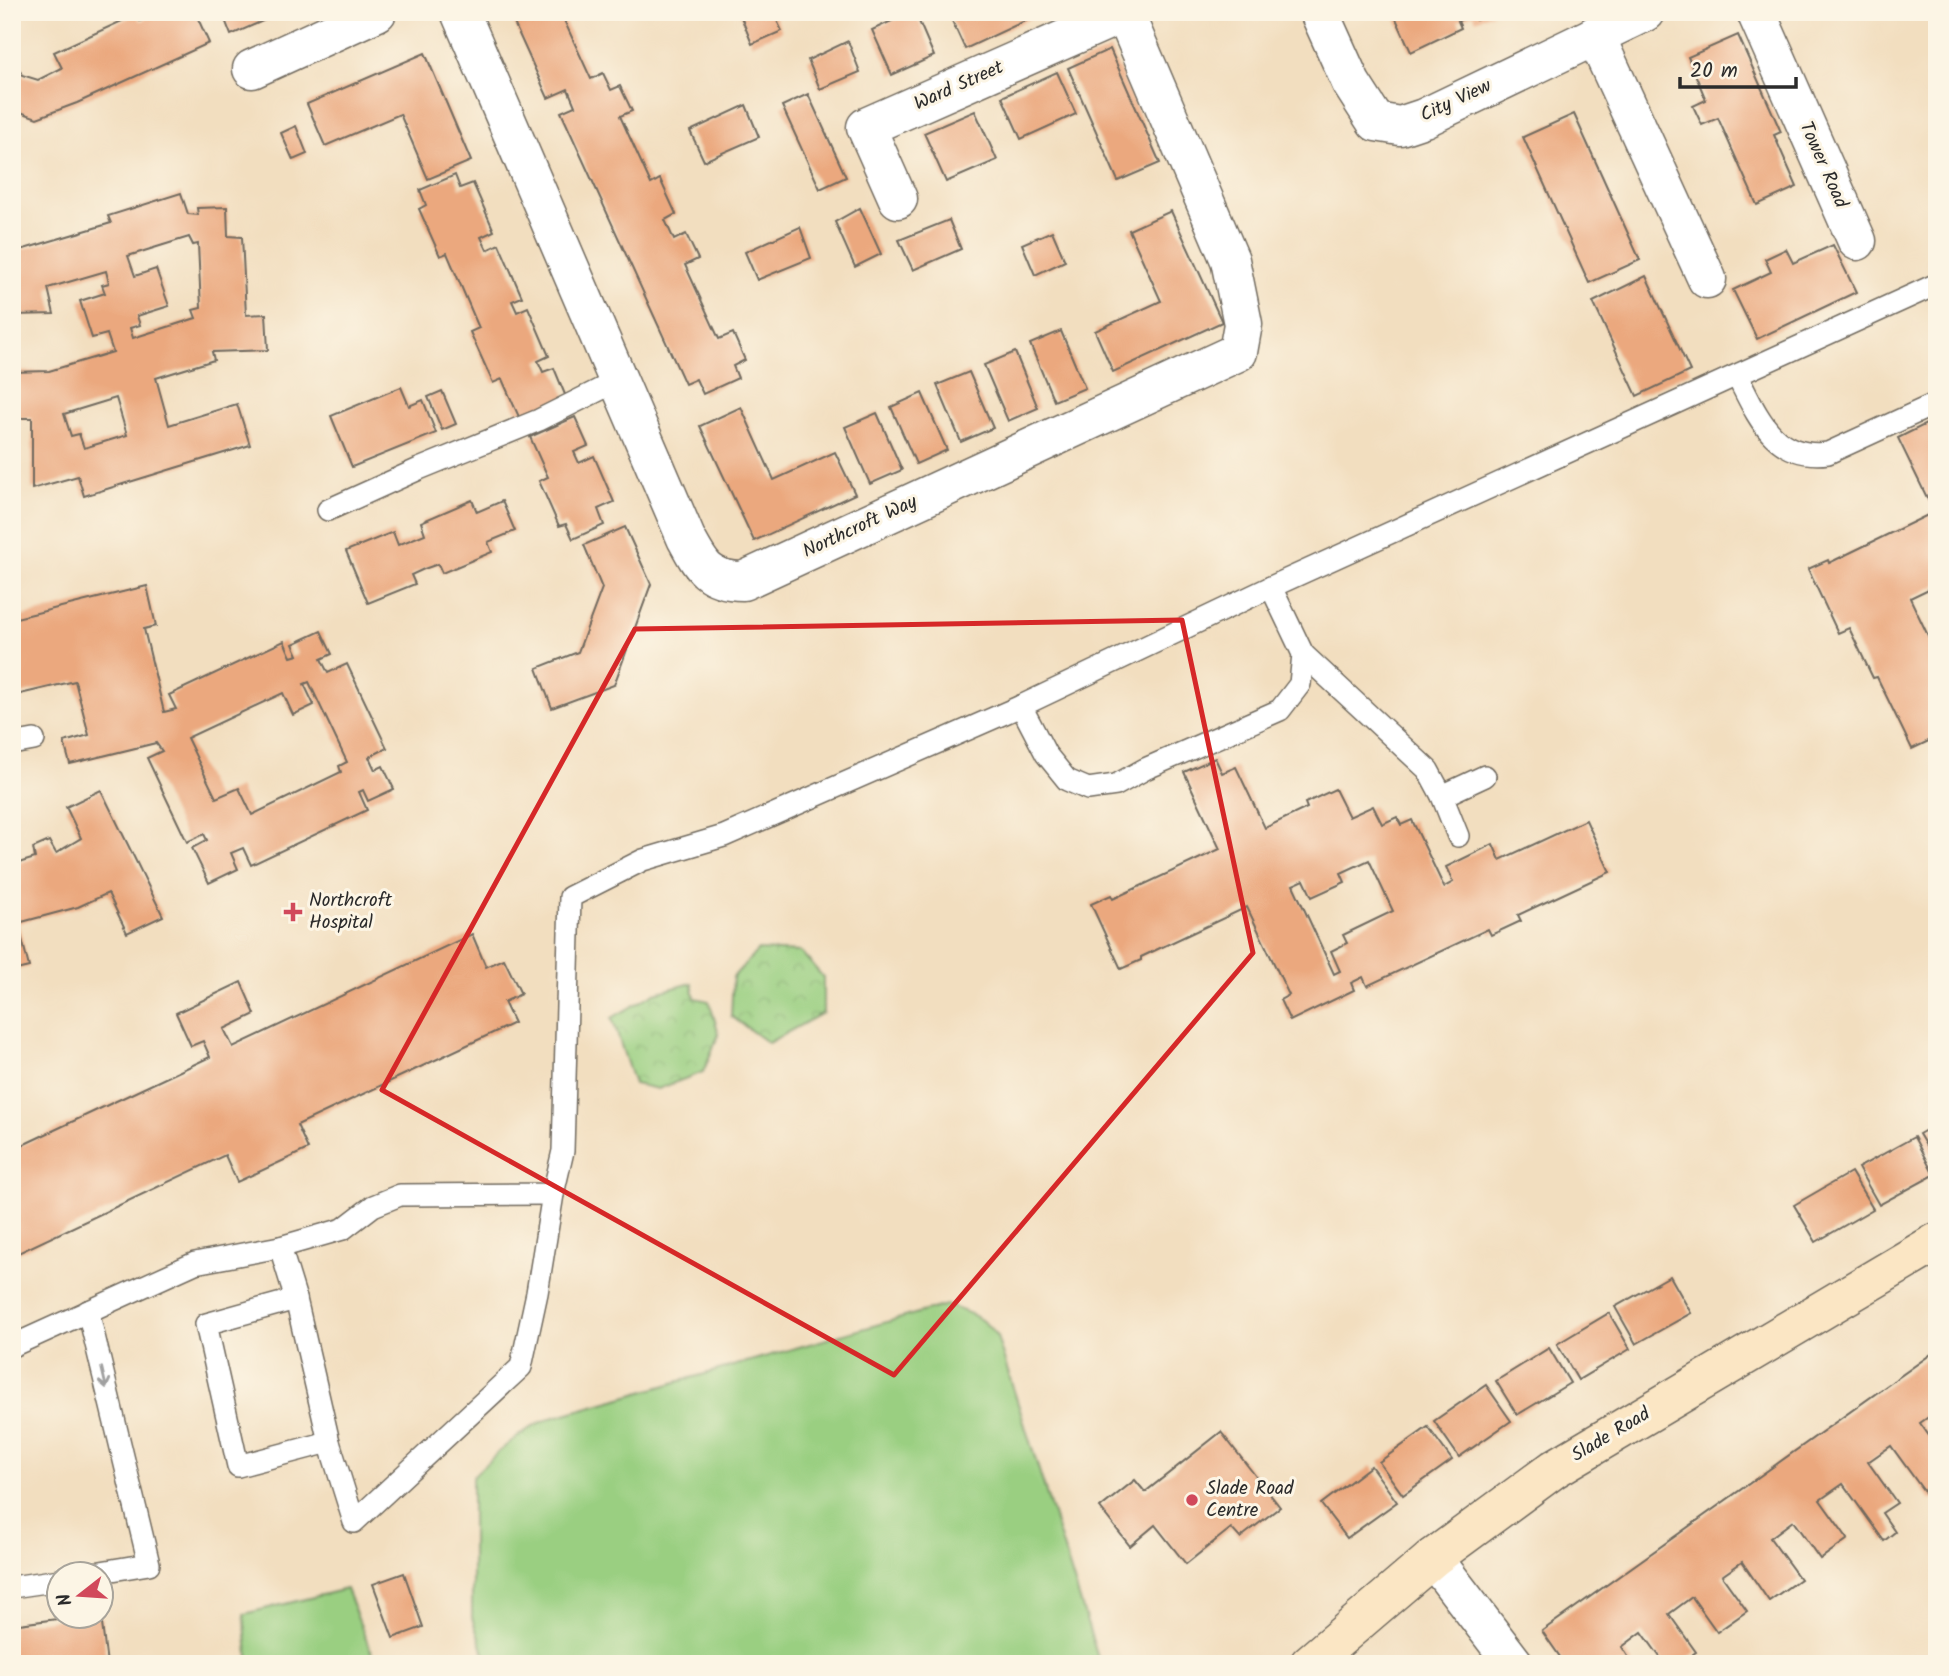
<svg xmlns="http://www.w3.org/2000/svg" width="1949" height="1676" font-family="Kalam,sans-serif">
	<defs>
		<pattern id="park-crowns" width="20" height="18" patternUnits="userSpaceOnUse" patternTransform="scale(1.75)"><rect width="20" height="18" fill="#9acf81"/><path d="M2 6a3 3 0 1 1 6 0M12 15a3 3 0 1 1 6 0" fill="none" stroke="#85b270"/></pattern>
	</defs>
	<rect width="100%" height="100%" fill="#fcf5e5"/>
	<filter id="ink" filterUnits="userSpaceOnUse"><feTurbulence type="fractalNoise" baseFrequency=".0143" numOctaves="2"/><feDisplacementMap in="SourceGraphic" scale="14" xChannelSelector="R" yChannelSelector="G"/><feConvolveMatrix kernelMatrix="1 2 1 2 8 2 1 2 1" color-interpolation-filters="sRGB"/></filter>
	<filter id="wash" filterUnits="userSpaceOnUse"><feTurbulence type="fractalNoise" baseFrequency=".00686" numOctaves="4" result="noise"/><feDisplacementMap in="SourceGraphic" scale="28" xChannelSelector="R" yChannelSelector="G"/><feGaussianBlur stdDeviation="1.57" result="paint"/><feColorMatrix in="noise" values="0 0 0 0 0 0 0 0 0 0 0 0 0 0 0 0 0 1.4 0 .05"/><feComposite in="paint" operator="in"/></filter>
	<g filter="url(#wash)">
		<rect width="100%" height="100%" fill="#f2debf"/>
		<g fill="#9acf81" stroke="#627d56" stroke-width="2">
			<path d="M946,1305C968,1312 984,1317 997,1337L1100,1664H488L472,1618V1477C496,1454 520,1430 551,1418Z"/>
			<path d="M346,1589L376,1664H249L244,1614Z"/>
		</g>
		<g fill="url(#park-crowns)" stroke="#627d56" stroke-width="2">
			<path d="M758,950L801,952L823,977V1013L768,1043L731,1016L733,977Z"/>
			<path d="M692,983L695,998L709,1001L719,1034L703,1072L658,1089L634,1084L612,1018L655,993Z"/>
		</g>
		<g id="blocks">
			<g fill="#eba87e" fill-rule="evenodd">
				<path d="M161,12H195L209,43L77,103L37,118L12,109V55L22,75L38,80L62,68L54,52L137,14L140,21Z"/>
				<path d="M222,12H283L231,35Z"/>
				<path d="M509,12H574L563,18L591,79L603,73L611,90L620,86L632,111L620,116L651,184L660,179L676,214L665,220L674,240L686,234L698,259L685,265L719,339L733,333L745,360L733,366L738,378L703,394L696,379L685,384L561,112L575,106L568,89L548,98Z"/>
				<path d="M739,12H773L782,31L752,44Z"/>
				<path d="M911,12H915L934,56L892,75L872,30Z"/>
				<path d="M948,12H1044L965,49Z"/>
				<path d="M1393,12H1494L1476,20L1473,14L1458,21L1461,28L1411,52Z"/>
				<path d="M1738,35L1781,132L1774,135L1797,187L1757,205L1718,118L1702,125L1693,106L1706,100L1688,57Z"/>
				<path d="M848,41L860,72L820,89L808,60Z"/>
				<path d="M1110,49L1160,163L1118,181L1068,68Z"/>
				<path d="M425,53L471,161L428,179L400,114L325,146L307,104Z"/>
				<path d="M1057,72L1076,114L1021,139L1002,97Z"/>
				<path d="M808,94L846,177L820,189L782,106Z"/>
				<path d="M746,105L759,137L704,161L690,131Z"/>
				<path d="M975,111L997,160L946,182L924,133Z"/>
				<path d="M1574,114L1640,260L1589,283L1523,137Z"/>
				<path d="M296,126L307,154L293,160L281,133Z"/>
				<path d="M455,175L460,188L473,183L494,231L481,237L487,250L499,244L522,297L512,301L517,312L528,307L549,356L538,361L543,372L554,368L566,397L519,417L502,379L493,383L470,332L479,328L447,253L440,256L419,209L426,205L420,190Z"/>
				<path d="M181,193L188,214L198,215L197,208L227,207L228,236L242,237L246,315L266,314L268,350L212,352L214,360L156,378L169,425L237,404L250,445L84,496L78,476L32,489V418H12V372L49,371L113,352L107,334L92,338L80,301L105,293L102,285L109,283L106,271L48,288L54,314L13,315L12,249H24L111,223L108,216ZM189,237L193,245L198,244L201,308L193,310L196,318L133,338L130,328L140,325L137,316L169,306L156,269L135,276L128,256ZM116,398L127,435L84,448L79,434L71,436L64,414Z"/>
				<path d="M860,208L881,254L855,267L835,222Z"/>
				<path d="M1171,211L1222,322L1113,372L1095,331L1161,301L1129,230Z"/>
				<path d="M949,220L961,249L913,270L899,240Z"/>
				<path d="M800,227L811,258L757,280L745,252Z"/>
				<path d="M1052,231L1065,261L1035,275L1022,244Z"/>
				<path d="M1833,245L1856,292L1757,339L1733,290L1771,272L1765,259L1786,249L1793,263Z"/>
				<path d="M1646,276L1690,371L1637,396L1593,302Z"/>
				<path d="M1061,331L1085,388L1054,401L1030,344Z"/>
				<path d="M1015,352L1038,408L1008,421L984,365Z"/>
				<path d="M969,372L993,428L961,442L937,385Z"/>
				<path d="M401,387L409,406L423,400L436,433L352,467L331,416Z"/>
				<path d="M442,391L456,424L442,430L428,397Z"/>
				<path d="M922,393L947,450L916,464L891,407Z"/>
				<path d="M741,407L774,480L835,452L855,494L754,541L700,426Z"/>
				<path d="M877,413L902,470L870,484L845,427Z"/>
				<path d="M575,417L588,446L574,452L579,463L594,456L614,502L598,509L604,525L573,539L566,524L559,526L539,481L548,477L530,437Z"/>
				<path d="M1930,422L1937,436V585L1910,598L1931,642L1935,640L1937,643V737L1912,749L1877,677L1873,678L1849,628L1838,633L1808,569L1828,560L1829,563L1934,512L1898,438Z"/>
				<path d="M472,500L477,512L502,501L515,531L488,542L492,552L442,573L438,564L424,569L411,575L415,584L368,603L346,551L393,532L398,545L425,534L421,522Z"/>
				<path d="M625,527L651,584L614,685L552,708L537,668L578,652L602,588L584,545Z"/>
				<path d="M147,586L156,626L144,629L164,712L176,709L169,695L284,641L291,657L298,655L293,644L321,631L332,654L321,659L328,673L347,664L387,748L369,757L375,770L383,766L394,789L368,801L363,790L359,792L367,810L251,865L243,848L231,853L238,869L209,883L192,848L207,840L204,834L187,842L147,758L162,751L156,743L70,764L64,742L89,735L75,681L12,696V619ZM309,682L347,762L339,766L341,772L252,815L239,788L216,798L187,738L283,693L293,715L314,705L304,684Z"/>
				<path d="M1215,758L1222,773L1236,767L1265,828L1307,808L1305,803L1335,789L1349,817L1373,806L1382,824L1397,817L1401,825L1412,820L1444,887L1453,882L1446,867L1493,844L1500,860L1586,820L1610,872L1518,915L1521,921L1491,935L1488,929L1367,986L1363,977L1351,983L1354,990L1290,1021L1280,1000L1289,995L1247,907L1141,957V960L1121,969L1091,904L1111,895L1113,899L1220,849L1184,772ZM1369,860L1393,911L1343,935L1347,943L1331,951L1340,971L1334,974L1293,885L1304,880L1312,897L1345,882L1341,873Z"/>
				<path d="M101,790L163,916L127,933L108,893L78,907L18,923L29,967L12,971V865L35,858L33,848L49,841L56,853L81,838L66,807Z"/>
				<path d="M472,934L486,967L504,959L521,994L504,1002L514,1023L297,1125L308,1149L237,1182L225,1155L12,1256V1150L210,1057L203,1041L191,1046L176,1013L241,982L255,1014L224,1029L233,1047Z"/>
				<path d="M1937,1124V1164L1919,1134Z"/>
				<path d="M1914,1137L1934,1175L1879,1205L1858,1168Z"/>
				<path d="M1851,1172L1873,1209L1816,1242L1794,1205Z"/>
				<path d="M1670,1276L1691,1313L1636,1344L1615,1307Z"/>
				<path d="M1609,1313L1630,1349L1578,1380L1557,1344Z"/>
				<path d="M1549,1348L1570,1383L1517,1415L1496,1381Z"/>
				<path d="M1937,1350V1411L1920,1423L1937,1447V1497L1931,1501L1891,1446L1868,1462L1897,1503L1882,1513L1895,1532L1884,1541L1843,1484L1820,1500L1848,1539L1820,1559L1793,1521L1770,1538L1800,1579L1769,1601L1742,1562L1722,1576L1747,1611L1717,1632L1692,1597L1669,1614L1696,1652L1683,1661L1685,1664H1665L1642,1632L1622,1647L1633,1664H1565L1542,1631Z"/>
				<path d="M1486,1385L1511,1421L1459,1457L1434,1421Z"/>
				<path d="M1428,1427L1452,1460L1403,1495L1379,1462Z"/>
				<path d="M1221,1432L1280,1507L1240,1538L1231,1528L1186,1564L1155,1525L1130,1546L1100,1508L1135,1480L1145,1492Z"/>
				<path d="M1371,1466L1397,1502L1347,1538L1321,1504Z"/>
				<path d="M404,1573L423,1627L393,1638L373,1584Z"/>
				<path d="M80,1616H101L107,1664H12V1625Z"/>
			</g>
		</g>
	</g>
	<g filter="url(#ink)">
		<use href="#blocks" fill-opacity="0" stroke="#716a5f" stroke-width="2"/>
		<g fill="none" stroke-linecap="round" stroke-linejoin="round">
			<g stroke="#716a5f" stroke-width="24">
				<g id="lane">
					<path d="M1737,376C1758,417 1774,460 1828,453L1937,403"/>
					<path d="M328,510L419,469L539,420L619,380"/>
					<path d="M1303,654L1428,770L1442,796L1458,836"/>
					<path d="M1021,706L1046,754L1067,780L1088,789L1116,785L1145,769L1280,710L1300,684L1303,654L1271,587"/>
					<path d="M12,744L34,740"/>
					<path d="M1442,796L1485,776"/>
					<path d="M280,1247L296,1299L329,1442L354,1522L521,1367L537,1293L553,1194"/>
					<path d="M296,1299L206,1324L238,1466L329,1442"/>
					<path d="M12,1346L195,1263L280,1247L343,1229L373,1206L400,1195L553,1194L563,1151L570,897L643,860L724,836L1021,706L1271,587L1937,284"/>
					<path d="M88,1574L149,1564L88,1311"/>
					<path d="M12,1587L60,1580"/>
				</g>
			</g>
			<g stroke="#716a5f" stroke-width="41">
				<g id="street">
					<path d="M460,12L686,538C701,566 708,581 743,581L1238,352L1243,324L1230,260L1124,12"/>
					<path d="M1319,12L1351,83L1376,122L1400,126L1424,118L1645,12"/>
					<path d="M1756,12L1857,241"/>
					<path d="M1595,35L1707,279"/>
					<path d="M252,69L377,12"/>
					<path d="M898,199L866,127L1124,13"/>
					<path d="M1433,1558L1514,1664"/>
				</g>
			</g>
			<g stroke="#716a5f" stroke-width="41">
				<path id="secondary" d="M1309,1664L1433,1558L1554,1469L1937,1242"/>
			</g>
			<use href="#lane" stroke="#fff" stroke-width="21"/>
			<use href="#street" stroke="#fff" stroke-width="38"/>
			<use href="#secondary" stroke="#fbe6c4" stroke-width="38"/>
		</g>
		<defs><path id="oneway-shaft" d="M-6 0H5M1.5-3L5.5 0L1.5 3" fill="none" stroke-width="1.6" stroke-linecap="round" stroke-linejoin="round" transform="scale(1.75)"/></defs>
		<use stroke="#a0a0a0" href="#oneway-shaft" transform="translate(104 1378) rotate(77)"/>
	</g>
	<path fill="none" stroke="#d62828" stroke-width="5" stroke-linejoin="round" d="M1182,620L1253,953L894,1375L382,1090L635,629Z"/>
	<g fill="#d1495b" stroke="#fcf5e5" stroke-width="2.5">
		<path d="M289.5 901.5h7v7h7v7h-7v7h-7v-7h-7v-7h7z"/>
		<circle cx="1192" cy="1500" r="7"/>
	</g>
	<g text-anchor="middle" dominant-baseline="central" stroke-width="6" stroke-linejoin="round" paint-order="stroke">
		<g font-size="19" fill="#2b2b2b" stroke="#fcf5e5">
			<text transform="translate(959 86) rotate(-24)">Ward Street</text>
			<text transform="translate(1456 101) rotate(-25)">City View</text>
			<text transform="translate(1823 165) rotate(66)">Tower Road</text>
			<text transform="translate(860 527) rotate(-25)">Northcroft Way</text>
			<text transform="translate(1611 1435) rotate(-31)">Slade Road</text>
		</g>
		<g font-size="19" fill="#2b2b2b" stroke="#fcf5e5" text-anchor="start">
			<text x="309" y="901">Northcroft<tspan x="309" dy="22">Hospital</tspan></text>
			<text x="1206" y="1489">Slade Road<tspan x="1206" dy="22">Centre</tspan></text>
		</g>
	</g>
	<rect width="1949" height="1676" fill="none" stroke="#fcf5e5" stroke-width="42"/>
	<g transform="translate(80 1595) rotate(253)"><circle r="33" fill="#fcf5e5" stroke="#a8a49b" stroke-width="2"/>
	<path d="M0-5L12 26L0 18L-12 26Z" fill="#d1495b"/>
	<text y="-10" font-size="19" font-weight="bold" text-anchor="middle" fill="#2b2b2b">N</text>
	</g>
	<path d="M1680 77v10h116v-10" fill="none" stroke="#2b2b2b" stroke-width="3.5"/>
	<text x="1690" y="77" font-size="21" fill="#2b2b2b" stroke="#fcf5e5" stroke-width="5" paint-order="stroke">20 m</text>
</svg>
